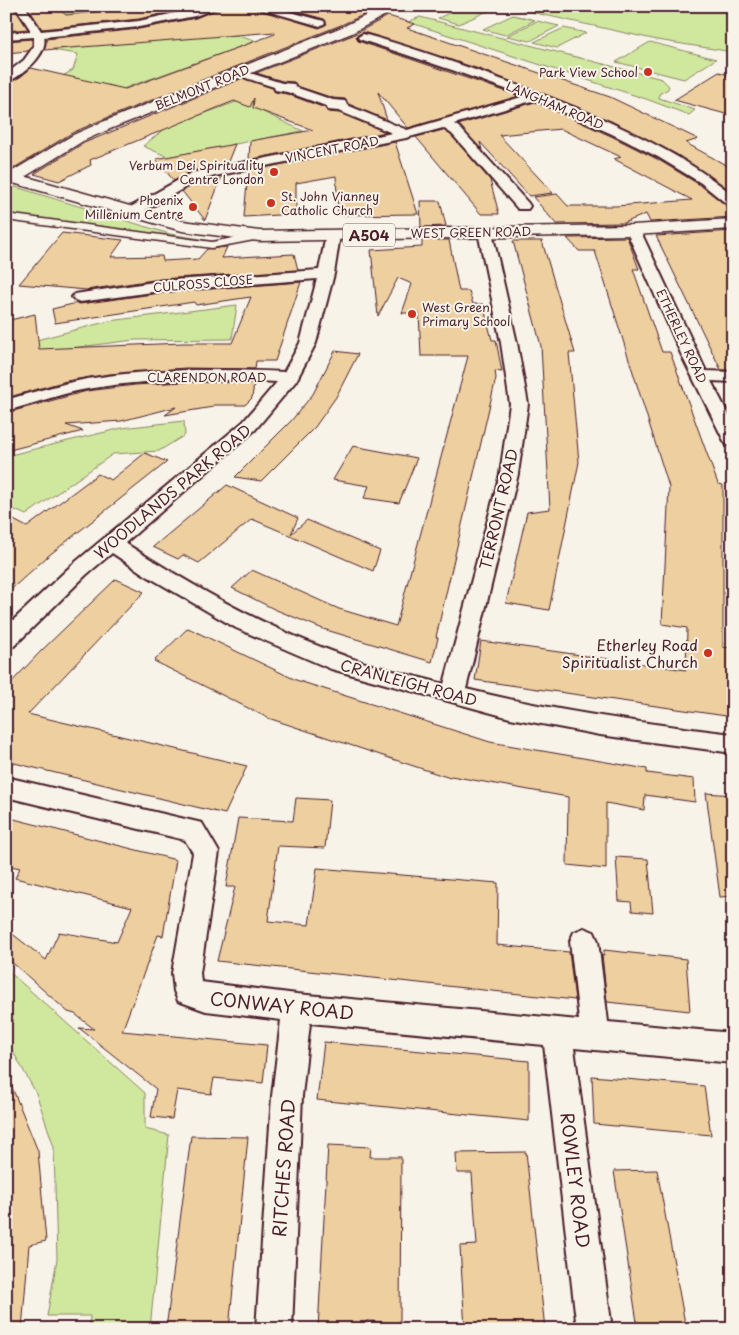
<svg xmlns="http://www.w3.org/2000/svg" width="739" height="1335" font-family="'Playpen Sans',sans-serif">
	<rect width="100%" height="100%" fill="#f7f3e8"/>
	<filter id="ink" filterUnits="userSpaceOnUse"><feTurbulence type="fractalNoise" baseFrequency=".02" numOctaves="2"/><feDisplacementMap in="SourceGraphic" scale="10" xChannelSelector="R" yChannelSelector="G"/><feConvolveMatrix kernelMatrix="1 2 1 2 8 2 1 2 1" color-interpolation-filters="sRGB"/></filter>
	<g filter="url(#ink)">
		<g fill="#cfe89e" stroke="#8c8464">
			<path d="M55,6H182L42,17Z"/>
			<path d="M465,6L490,10L459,24L438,18Z"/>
			<path d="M504,6H733V52L657,40Z"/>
			<path d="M513,15L535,20L505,35L483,29Z"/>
			<path d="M420,17L662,79L669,86L668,89L659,94V98L695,110L689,115L646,99L408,22Z"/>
			<path d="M537,21L559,26L530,41L507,36Z"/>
			<path d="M564,28L586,33L557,48L534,42Z"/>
			<path d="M207,31L234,35L256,41L128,87L26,130L6,108L73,70L78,54L52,50Z"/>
			<path d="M650,42L716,59L684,79L616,62Z"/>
			<path d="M258,94L261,111L303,131L168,157L143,146L167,127Z"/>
			<path d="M6,184L170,234L225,243L218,249L6,220Z"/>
			<path d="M237,305L232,339L134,340L63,349L6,364V348L109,321Z"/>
			<path d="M184,421L185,435L159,451L113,454L26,515L6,506V456L122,428Z"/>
			<path d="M6,969L145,1093V1129L169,1135L150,1329H89L90,1316H47L57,1259L54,1147L36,1093L6,1039Z"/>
		</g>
		<g fill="#edcfa0" stroke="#4a1f2b">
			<path d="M6,6H13L28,29L6,31Z"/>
			<path d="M27,6H55L66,15L104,11L105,6H196L139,19L42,29Z"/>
			<path d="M224,6H248L319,28L327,24L324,19L276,6H355L372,11L341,25L99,121L72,133L14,168L6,166V84L20,77L31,68L125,89L275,34V32L44,50L46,39L139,29L196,18Z"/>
			<path d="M388,16L415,24L407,28L610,97L698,139L686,143L733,169V192L676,154L611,121L479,69L363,32L356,36L358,41L519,96L408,128L378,92L387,120L348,104L345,99L333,98L296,86L294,82L282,81L256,73L353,35Z"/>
			<path d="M32,39V45L28,51L6,53V41Z"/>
			<path d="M719,72L733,76V116L674,100Z"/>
			<path d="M243,78L273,88L275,92L287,94L325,108L328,112L339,113L386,132L249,160L250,141L313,130L253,108L254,98L250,107L234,101L90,160L91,165L59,181L34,174L84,143Z"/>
			<path d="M535,102L611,136L657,159L700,185L727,206L733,208V217L650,222L646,214L624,223L556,224L533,197L557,194L568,206H616L692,200L614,159L621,157L561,129L499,135L553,193L529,196L480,142L482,150L458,125Z"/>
			<path d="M443,130L451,135L490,180L499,214H481L416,137Z"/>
			<path d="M395,142L418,214L338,215L336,176L296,183V214L244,217L248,171Z"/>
			<path d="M235,144L227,164L191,171L174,181L156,159Z"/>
			<path d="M222,176L205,220L182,191L201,181Z"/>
			<path d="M420,201H440L446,226L421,227Z"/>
			<path d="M733,231V370H721L656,236Z"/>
			<path d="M62,233L123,240L111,257L162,256L163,261L198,259L207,249L227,247L222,258L294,254L298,270L160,279L86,290L19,284Z"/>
			<path d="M627,237L639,269H633L662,352H670L718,484L723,485V647L731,648L733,717L475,680L481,641L686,670L687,628L662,624L669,487L595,251H579L567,238Z"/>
			<path d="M422,240H449L459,291H469L473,304H483L492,340H496L502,372L495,371L496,378L436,637L438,638L432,662L323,629L274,609L232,588L252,570L339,609L396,626L468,356H421L419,313H402L412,284L398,278L378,316L371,250L422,247Z"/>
			<path d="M513,241H542L575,353H569L579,462L549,610L506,603L527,512L550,509L541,346Z"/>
			<path d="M301,282L275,361H256L255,369L185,368L111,374L66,381L6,398V321L35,314L39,349L183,343H232L251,297L196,305L194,302L55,323L52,309L77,303L80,304L160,293Z"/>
			<path d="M335,351L358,354L336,397L315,427L261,481L235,477L291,421L313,394Z"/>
			<path d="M182,382L254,383L252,398L245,405H213V407L165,415L176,407L121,421L66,425L83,431L6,451V413L87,391L135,385Z"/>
			<path d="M353,446L417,458L399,503L364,498L369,486L333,480Z"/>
			<path d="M145,453L167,462L48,556L6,594V516L27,527L98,474L111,480Z"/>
			<path d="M227,485L298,518L291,534L307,520L380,551L373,571L252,519L199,563L183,555L178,559L153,547Z"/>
			<path d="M116,579L144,592L28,714L247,766L225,814L6,761V688L41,651Z"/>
			<path d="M188,628L296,680L490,742L647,769V773L694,779L695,802L645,795L644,810L606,803V869L567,865L568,797L451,776L450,778L268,718L154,661Z"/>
			<path d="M706,793L733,795V896L720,897Z"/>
			<path d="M296,798L330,800L325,848L278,846L268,921L309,925L317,868L498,883L497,945L569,952L575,1000L217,961L235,887H226L238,818L293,821Z"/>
			<path d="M6,817L176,860L163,936L158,935L122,1031L267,1045L263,1083L214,1078L211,1094L177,1090L172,1119L151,1117L156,1089L79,1028L94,1029L75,1014L68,1012L6,957V929L46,960L59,932L117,942L132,907L15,878L20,868L6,865Z"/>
			<path d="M616,857L648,859L653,913L632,911L631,902L619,901Z"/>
			<path d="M604,950L686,959L690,1011L607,1002L602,955L604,956Z"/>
			<path d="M324,1042L529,1061V1121L317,1100Z"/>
			<path d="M7,1075L38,1151L46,1241L29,1245L22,1329H6Z"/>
			<path d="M592,1076L704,1086L711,1135L594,1124Z"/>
			<path d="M191,1136L248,1137L229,1329H166Z"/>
			<path d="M328,1145L371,1147L370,1157H401L400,1323L366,1321V1329H318Z"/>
			<path d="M526,1152L545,1329H465L460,1246L477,1245L472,1173H457L456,1153Z"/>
			<path d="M657,1170L686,1329H638L614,1171Z"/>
		</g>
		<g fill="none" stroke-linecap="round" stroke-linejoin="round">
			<g stroke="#4a1f2b" stroke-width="3">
				<path id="pedestrian" d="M6,214L212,242L259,233L265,236L259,239L212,248L6,220Z"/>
			</g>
			<g stroke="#4a1f2b" stroke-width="4">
				<g id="minor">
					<path d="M15,6H25L41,31L139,21L206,6H222L195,16L139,27L44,37C49,53 21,78 6,82V74L24,60L34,46V37L6,39V33L31,31Z"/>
					<path d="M250,6H268L324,21L325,23L320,26Z"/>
					<path d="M363,34C402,44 441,58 478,71C562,101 663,138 733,195V206L728,205L701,183L658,157L612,134L535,100L454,124L460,128L528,203L530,206L528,209H518L452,134L443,128L406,138L200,179L137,215H127L125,212L127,209L191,173L392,133L339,111L328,110L326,106L287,92L275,90L274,87L246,78L244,76L246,74L250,73L282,83L294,84L295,87L333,100L345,101L347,105L407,130L525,96L455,71L359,39L358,37Z"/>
					<path d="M633,226L638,227L640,230L706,371L733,372V382L711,381L733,423V446L727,445L724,441L682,356L626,230L628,227Z"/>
					<path d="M485,228L490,229L492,232L517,343L528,404L518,474L466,689C554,711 643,723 733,734V753L600,735L510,718L331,669L236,628L147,576L112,553L86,575L14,646L6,648V627L72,565L243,422L277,382C214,379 150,378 87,389C59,394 33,404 6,411V400C33,392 60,384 87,379C152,368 219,369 284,372L300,343L317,279L160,291L80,302L75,300L72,297L75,294L160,281L319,270L326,235L328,232H338L340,235L334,274L316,343L296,381L255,430L125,543C194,587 267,629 345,656C377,668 411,675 444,684L500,474L510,404L501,343L478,232L480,229Z"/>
					<path d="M6,777L202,823L219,852L200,973L201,982L297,994L579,1020L570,941L574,932L584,928L594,932L598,941L608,1022L733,1033V1063L574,1048L612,1329H577L544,1045L310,1023L302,1096L292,1329H256L272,1096L281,1020L206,1011L178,1001L174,991L172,973L193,853L185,840L6,797Z"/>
				</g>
			</g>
			<g stroke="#4a1f2b" stroke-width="3">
				<path id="secondary" d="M386,6H402L352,33L110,129L83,141L18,181H6V175L73,135L100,123L342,27Z"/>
			</g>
			<g stroke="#4a1f2b" stroke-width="3">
				<path id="primary" d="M6,171L183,221L259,231L633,225L733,219V229L633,235L259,241L182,231L6,181Z"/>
			</g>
			<use href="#pedestrian" fill="#f7f3e8" fill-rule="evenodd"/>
			<use href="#minor" fill="#f7f3e8" fill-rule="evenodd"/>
			<use href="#secondary" fill="#f7f3e8" fill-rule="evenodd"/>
			<use href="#primary" fill="#f7f3e8" fill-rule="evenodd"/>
		</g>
	</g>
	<g fill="#c8321e" stroke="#f7f3e8" stroke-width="2">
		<circle cx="648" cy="72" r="5"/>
		<circle cx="274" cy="172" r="5"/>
		<circle cx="271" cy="203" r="5"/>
		<circle cx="193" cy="207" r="5"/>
		<circle cx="412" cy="314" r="5"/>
		<circle cx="708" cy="653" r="5"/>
	</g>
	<g text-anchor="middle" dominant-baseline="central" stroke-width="4" stroke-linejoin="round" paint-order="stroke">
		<g font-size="12" fill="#4a1f2b" stroke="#f7f3e8" text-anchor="end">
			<text x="638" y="72">Park View School</text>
			<text x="264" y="165">Verbum Dei Spirituality<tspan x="264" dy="14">Centre London</tspan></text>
			<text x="281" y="196" text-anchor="start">St. John Vianney<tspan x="281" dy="14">Catholic Church</tspan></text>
			<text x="183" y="200">Phoenix<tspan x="183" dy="14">Millenium Centre</tspan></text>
			<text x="422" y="307" text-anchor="start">West Green<tspan x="422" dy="14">Primary School</tspan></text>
		</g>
		<g font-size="12" fill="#4a1f2b" stroke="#f7f3e8">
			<text transform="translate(202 87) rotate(-22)">BELMONT ROAD</text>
			<text transform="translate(555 105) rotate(23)">LANGHAM ROAD</text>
			<text transform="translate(332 149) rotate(-11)">VINCENT ROAD</text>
			<text transform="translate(471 232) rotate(-1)">WEST GREEN ROAD</text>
			<text transform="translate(203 283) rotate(-5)">CULROSS CLOSE</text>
			<text transform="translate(682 336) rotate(65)">ETHERLEY ROAD</text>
			<text x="207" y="377">CLARENDON ROAD</text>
		</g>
		<rect fill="#f7f3e8" stroke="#7e5f64" stroke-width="1" x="343" y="223.5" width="52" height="23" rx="4"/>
		<g font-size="14" font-weight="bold" fill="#4a1f2b">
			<text x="369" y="235">A504</text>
		</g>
		<g font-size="15" fill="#4a1f2b" stroke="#f7f3e8">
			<text transform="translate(172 491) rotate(-40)">WOODLANDS PARK ROAD</text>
			<text transform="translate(498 509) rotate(-77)">TERRONT ROAD</text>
			<text transform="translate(409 682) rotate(15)">CRANLEIGH ROAD</text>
		</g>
		<g font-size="15" fill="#4a1f2b" stroke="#f7f3e8" text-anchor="end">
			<text x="698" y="644">Etherley Road<tspan x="698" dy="17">Spiritualist Church</tspan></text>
		</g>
		<g font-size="18" fill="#4a1f2b" stroke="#f7f3e8">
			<text transform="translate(282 1005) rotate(6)">CONWAY ROAD</text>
			<text transform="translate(283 1168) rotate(-86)">RITCHES ROAD</text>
			<text transform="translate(576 1180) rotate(83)">ROWLEY ROAD</text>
		</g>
	</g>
	<rect width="739" height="1335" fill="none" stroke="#f7f3e8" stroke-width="25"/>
	<rect x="12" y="12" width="714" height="1310" fill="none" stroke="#4a1f2b" stroke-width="2" filter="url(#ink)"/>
</svg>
